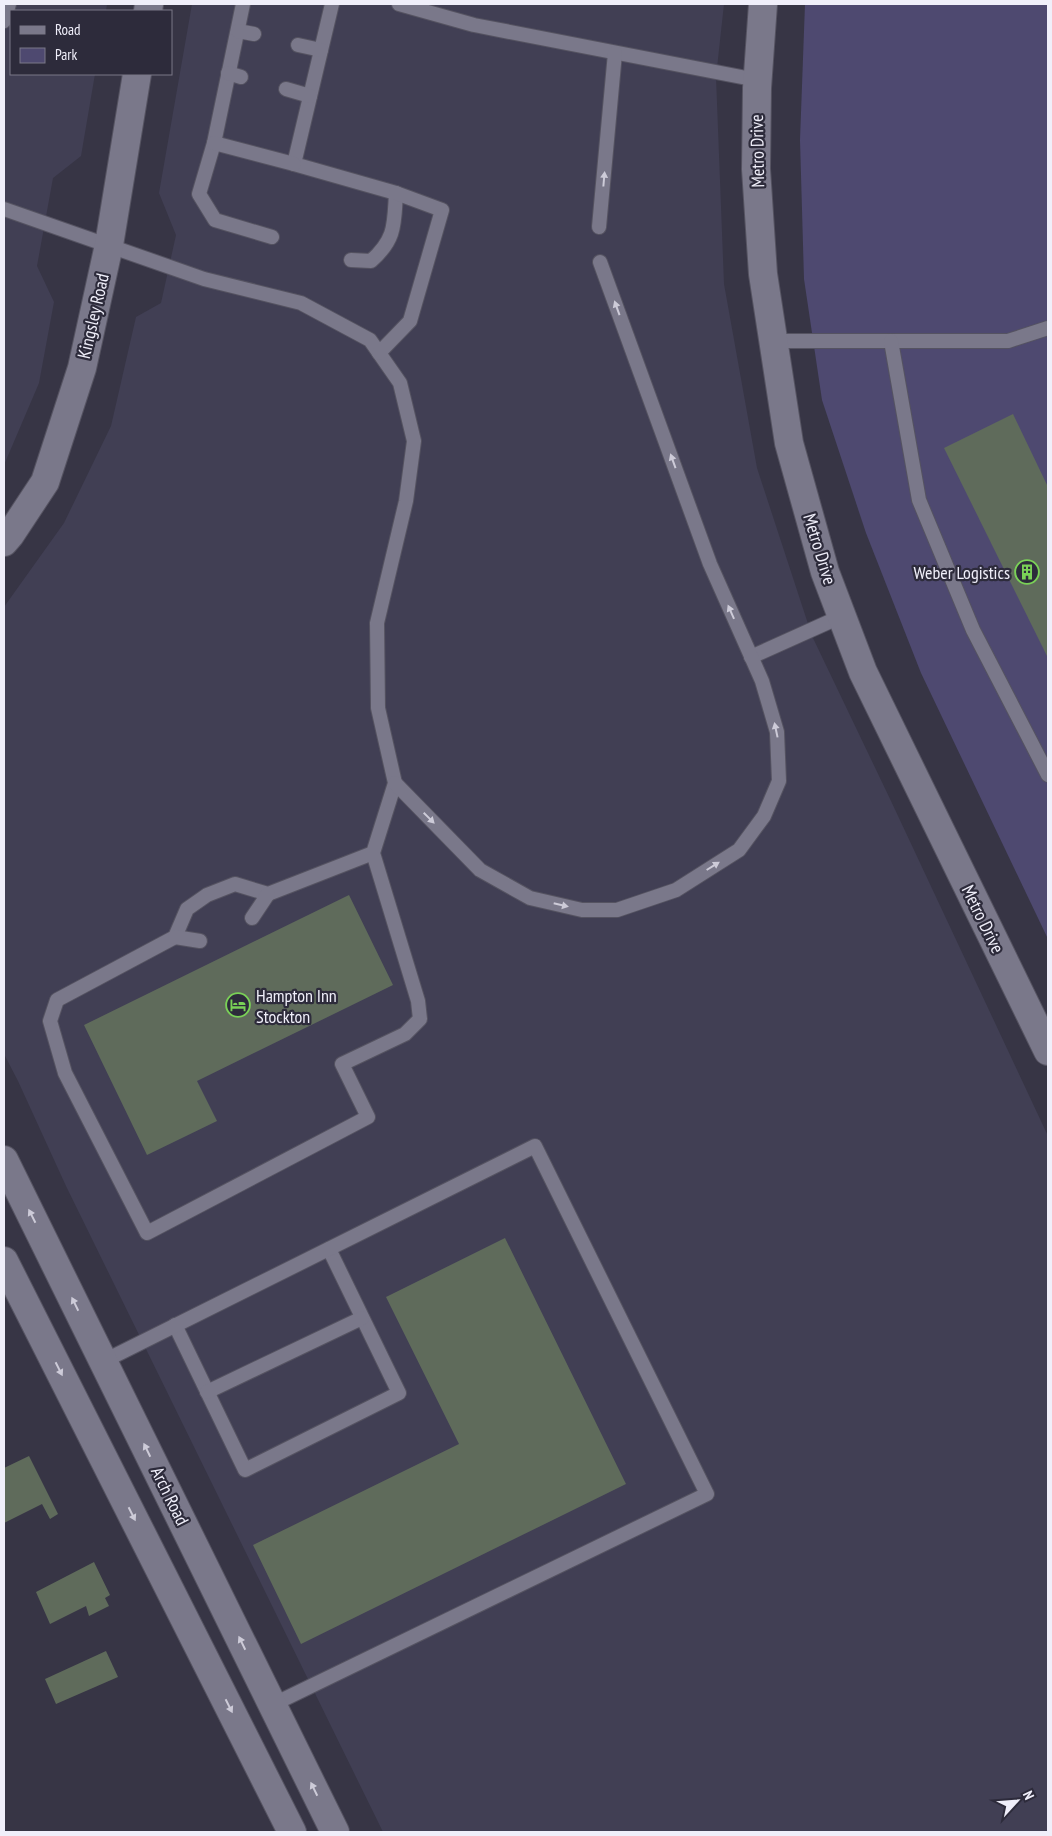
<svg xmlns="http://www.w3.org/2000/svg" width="1052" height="1836" font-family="'PT Sans Narrow',sans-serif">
	<rect width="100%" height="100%" fill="#373545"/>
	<g fill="#413f54">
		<path d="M4,4H107L106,11H11V74H95L81,156L53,178L37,266L54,302L39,383L4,465Z"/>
		<path d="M192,4H724L716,77L724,284L757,468L812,636L891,801L1048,1136V1832H383L66,1186L18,1081L4,1054V607L64,523L111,426L136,317L161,303L176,235L159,193Z"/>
	</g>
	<path fill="#4e4970" d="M805,4H1048V939L921,673L866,533L822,400L804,279L800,140Z"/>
	<g fill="#5f6b5b">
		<path d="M1013,414L1048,487V658L944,448Z"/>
		<path d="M349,895L393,985L197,1081L217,1121L147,1155L84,1025Z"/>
		<path d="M505,1238L626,1484L301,1644L253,1545L459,1444L386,1297Z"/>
		<path d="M29,1456L58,1514L50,1519L42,1504L4,1523V1468Z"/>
		<path d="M94,1562L110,1595L105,1598L109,1606L89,1616L86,1606L50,1624L36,1592Z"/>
		<path d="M106,1651L118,1677L56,1704L45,1679Z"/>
	</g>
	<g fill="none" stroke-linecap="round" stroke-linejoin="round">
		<g stroke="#555361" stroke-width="16">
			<g id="service">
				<path d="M243,4L214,143L199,194L215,220L272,237"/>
				<path d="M332,4L294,164L396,193C394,224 396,239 371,261L351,260"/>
				<path d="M399,4L474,25L757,80"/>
				<path d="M4,21L9,4"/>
				<path d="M238,31L254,34"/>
				<path d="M298,45L321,50"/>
				<path d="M228,73L241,77"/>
				<path d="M286,89L310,96"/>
				<path d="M214,143L294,164"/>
				<path d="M4,209L204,279L301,303L370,340L400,383L414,441L406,501L377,623L378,708L395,783L373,853L268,894L235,884L207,895L187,909L175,937L57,1000L50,1021L65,1073L147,1233L368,1117L342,1064L405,1034L420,1019L418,1001L373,853"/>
				<path d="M599,227L615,53"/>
				<path d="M773,341H1008L1048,328"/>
				<path d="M891,341L919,500L973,630L1048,775"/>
				<path d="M379,353L410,321L442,210L396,193"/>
				<path d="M751,657L842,616"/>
				<path d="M395,783L480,870L530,898L582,910H617L676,890L739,850L764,816L779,781L777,732L762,681L710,564L600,262"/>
				<path d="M252,918L268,894"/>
				<path d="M175,937L200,941"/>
				<path d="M175,1325L245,1470L399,1393L329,1249"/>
				<path d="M104,1361L535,1146L707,1494L272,1705"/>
				<path d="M207,1392L362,1318"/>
			</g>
		</g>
		<g stroke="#555361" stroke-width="30">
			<path id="minor" d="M763,4L757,88L756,169L763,274L789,443L825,572L863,672L1048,1051"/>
		</g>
		<g stroke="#555361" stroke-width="30">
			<g id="tertiary">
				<path d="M148,11L149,4"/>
				<path d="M4,542L10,535L45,482L82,368L109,245L137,74"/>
				<path d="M4,1160L335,1832"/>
				<path d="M4,1261L292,1832"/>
			</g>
		</g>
		<use href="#service" stroke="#7a788a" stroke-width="14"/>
		<use href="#minor" stroke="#7a788a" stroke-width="28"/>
		<use href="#tertiary" stroke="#7a788a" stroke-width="28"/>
	</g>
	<defs><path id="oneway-solid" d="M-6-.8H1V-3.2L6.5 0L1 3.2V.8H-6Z" transform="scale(1.25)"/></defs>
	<g fill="#cdcbd8">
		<use href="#oneway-solid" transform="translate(604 179) rotate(-85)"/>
		<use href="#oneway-solid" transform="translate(617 308) rotate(-110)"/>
		<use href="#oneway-solid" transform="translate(673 461) rotate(-110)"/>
		<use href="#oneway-solid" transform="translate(731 612) rotate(-114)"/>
		<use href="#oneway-solid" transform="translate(776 730) rotate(-102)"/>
		<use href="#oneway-solid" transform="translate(429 818) rotate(45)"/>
		<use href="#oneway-solid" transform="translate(713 866) rotate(-32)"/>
		<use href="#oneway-solid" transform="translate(561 905) rotate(13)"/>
		<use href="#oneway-solid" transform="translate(32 1216) rotate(-117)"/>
		<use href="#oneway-solid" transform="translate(75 1304) rotate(-116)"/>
		<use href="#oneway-solid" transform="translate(59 1369) rotate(63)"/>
		<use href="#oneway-solid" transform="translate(147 1450) rotate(-116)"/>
		<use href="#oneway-solid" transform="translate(132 1514) rotate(63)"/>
		<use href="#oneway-solid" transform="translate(242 1643) rotate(-116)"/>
		<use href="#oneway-solid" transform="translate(229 1706) rotate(63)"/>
		<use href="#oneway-solid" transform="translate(314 1789) rotate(-116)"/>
	</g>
	<defs>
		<g id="building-ring" transform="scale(1.25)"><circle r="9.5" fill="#2d2b3b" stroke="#7ad157" stroke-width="1.5"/><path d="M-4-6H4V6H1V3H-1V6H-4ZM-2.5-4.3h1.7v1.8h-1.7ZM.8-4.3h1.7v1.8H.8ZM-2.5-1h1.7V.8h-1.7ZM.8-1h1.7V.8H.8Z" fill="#7ad157"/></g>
		<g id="hotel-ring" transform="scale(1.25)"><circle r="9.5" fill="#2d2b3b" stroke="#7ad157" stroke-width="1.5"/><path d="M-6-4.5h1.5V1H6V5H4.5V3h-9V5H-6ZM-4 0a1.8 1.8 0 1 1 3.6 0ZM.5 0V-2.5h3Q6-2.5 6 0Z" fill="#7ad157"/></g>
	</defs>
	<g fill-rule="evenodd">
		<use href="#building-ring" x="1027" y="572"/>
		<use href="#hotel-ring" x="238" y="1005"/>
	</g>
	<g text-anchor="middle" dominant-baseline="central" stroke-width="4.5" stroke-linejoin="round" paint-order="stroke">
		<g font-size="18" fill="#f0effa" stroke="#2d2b3b">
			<text transform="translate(757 151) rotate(-91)">Metro Drive</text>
			<text transform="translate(93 316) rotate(-77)">Kingsley Road</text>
			<text transform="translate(820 549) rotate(73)">Metro Drive</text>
			<text transform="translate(983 919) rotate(64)">Metro Drive</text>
			<text transform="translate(170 1496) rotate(64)">Arch Road</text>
		</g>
		<g font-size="18" fill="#f0effa" stroke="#2d2b3b" text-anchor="end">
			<text x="1010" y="572">Weber Logistics</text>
			<text x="256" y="995" text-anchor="start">Hampton Inn<tspan x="256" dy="21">Stockton</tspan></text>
		</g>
	</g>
	<rect width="1052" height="1836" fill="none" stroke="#f0effa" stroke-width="10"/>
	<rect x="10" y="10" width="162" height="65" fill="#2d2b3b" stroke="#7b7987"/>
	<rect x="20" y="26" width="25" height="8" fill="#7a788a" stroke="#7b7987"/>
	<text x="55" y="35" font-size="15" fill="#f0effa">Road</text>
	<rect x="20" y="48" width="25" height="15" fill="#4e4970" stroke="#7b7987"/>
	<text x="55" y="60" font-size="15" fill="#f0effa">Park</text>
	<g transform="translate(1017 1801) rotate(64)" stroke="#2d2b3b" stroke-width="4" paint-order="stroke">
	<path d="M0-4L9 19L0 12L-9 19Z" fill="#f0effa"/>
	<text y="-8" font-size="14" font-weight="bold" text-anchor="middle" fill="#f0effa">N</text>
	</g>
</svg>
